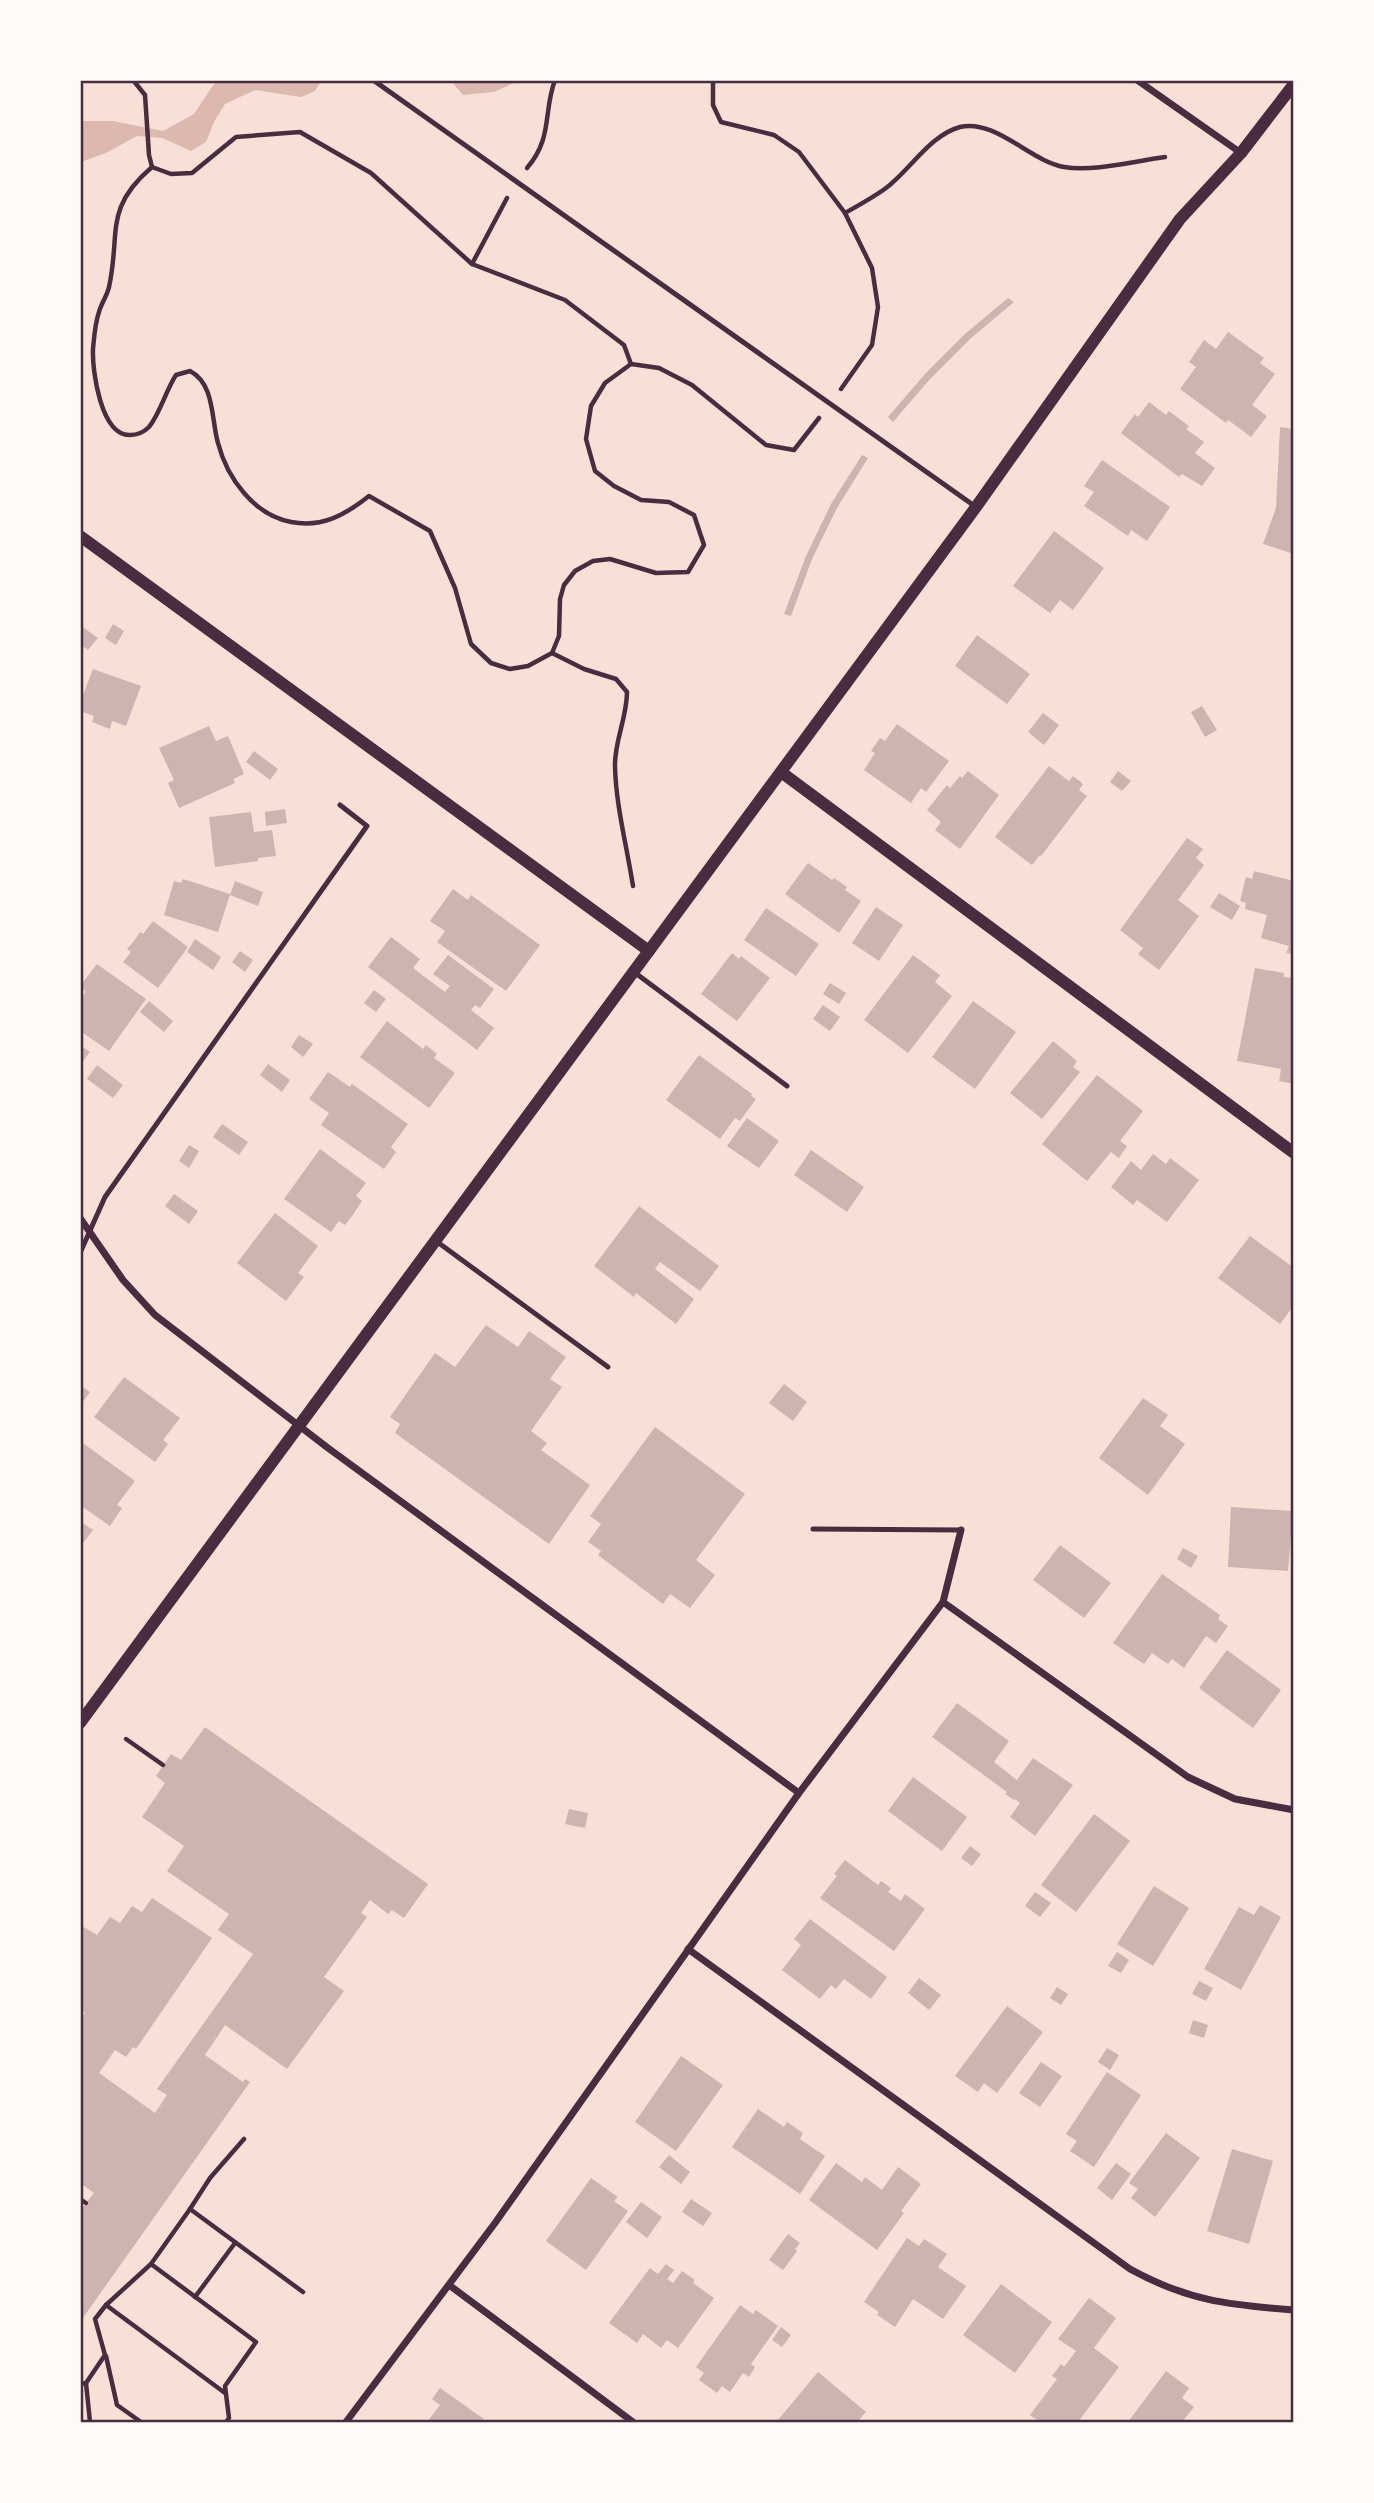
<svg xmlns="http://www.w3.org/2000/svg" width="1374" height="2503" font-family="'Crimson Pro',serif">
	<rect width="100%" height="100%" fill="#f7e1d7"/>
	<g fill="#dcb8b0">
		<path d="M216,81H321L315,91L301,97L255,90L225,104L214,122L206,142L191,151L162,138L137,136L106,153L81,162L80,121H113L163,131L194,114Z"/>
		<path d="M451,81H518L494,92L463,95Z"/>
	</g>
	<g fill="#ccb4b1">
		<path d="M1008,298L1014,302L970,339L930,379L893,422L888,417L925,374L965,334Z"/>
		<path d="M1228,332L1264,358L1260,363L1275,374L1252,405L1267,416L1251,437L1228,420L1226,423L1180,389L1196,367L1189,362L1204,340L1216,349Z"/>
		<path d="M1149,402L1166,415L1169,411L1189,426L1186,429L1204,442L1195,453L1215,468L1202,486L1182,474L1179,477L1121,433L1135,414L1138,417Z"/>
		<path d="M1280,427L1294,429V554L1263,544L1276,508Z"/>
		<path d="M862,455L868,458L837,508L812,559L791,616L784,614L806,556L831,504Z"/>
		<path d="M1102,460L1170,507L1147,541L1131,530L1128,536L1084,506L1094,492L1084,486Z"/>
		<path d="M1054,531L1104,568L1073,610L1060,600L1050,613L1013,586Z"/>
		<path d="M113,624L124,631L116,645L105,638Z"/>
		<path d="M80,625L98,638L88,650L80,644Z"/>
		<path d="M977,635L1030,674L1007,704L955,666Z"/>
		<path d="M93,669L141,686L126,726L112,721L110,729L92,722L94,716L80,711V703Z"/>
		<path d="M1202,706L1217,730L1205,737L1191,712Z"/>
		<path d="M1043,713L1059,725L1044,745L1028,732Z"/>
		<path d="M897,724L949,761L926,792L921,788L911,803L864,770L875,753L871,751L880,738L885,741Z"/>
		<path d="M209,726L216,741L228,736L244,774L233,779L235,783L179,808L168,783L174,780L159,748Z"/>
		<path d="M254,751L278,769L270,780L246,762Z"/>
		<path d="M1049,766L1069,781L1073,776L1083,784L1079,790L1087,796L1041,856L1040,855L1032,865L995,837Z"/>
		<path d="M968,771L999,795L960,849L935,830L941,822L927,810L947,785L950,788L960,776L962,778Z"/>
		<path d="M1118,771L1131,781L1122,791L1110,782Z"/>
		<path d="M285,809L287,823L266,826L265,812Z"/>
		<path d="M251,812L254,832L272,830L276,856L258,858V861L215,867L209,817Z"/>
		<path d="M1187,838L1203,849L1196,858L1204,865L1178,900L1199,916L1159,970L1138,954L1143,948L1120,930Z"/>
		<path d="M808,863L832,880L834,878L847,887L845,890L861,901L839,933L785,894Z"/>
		<path d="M1254,871L1294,881V954L1286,953L1289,946L1261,938L1267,915L1245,909L1246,903L1240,901L1246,877L1252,879Z"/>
		<path d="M183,879L230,894L218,932L164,915L174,881L181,883Z"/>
		<path d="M235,881L263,892L258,906L230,895Z"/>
		<path d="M453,889L468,900L471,895L540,945L506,991L437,942L445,931L430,921Z"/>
		<path d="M1219,893L1240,906L1232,920L1210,907Z"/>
		<path d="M876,907L903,925L879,961L852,943Z"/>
		<path d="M766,908L819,944L796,976L744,940Z"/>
		<path d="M153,921L188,947L158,988L123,962L131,952L127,949L134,941L140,932L143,934Z"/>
		<path d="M391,937L420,959L413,968L445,992L450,986L433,974L448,955L494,989L480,1008L475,1005L471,1010L494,1028L477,1050L368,967Z"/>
		<path d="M195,939L221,957L213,970L187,952Z"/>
		<path d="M240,951L253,960L245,972L232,962Z"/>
		<path d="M732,953L739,959L741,956L770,978L737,1021L701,994Z"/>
		<path d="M913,955L940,975L935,982L952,996L908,1053L864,1020Z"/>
		<path d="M97,964L146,999L109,1051L80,1031V999L86,992L80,986Z"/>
		<path d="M1255,968L1284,973V977L1294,978V1084L1279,1081L1281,1069L1237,1061Z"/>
		<path d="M830,983L846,993L839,1004L823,994Z"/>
		<path d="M374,990L386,999L376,1012L364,1003Z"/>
		<path d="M149,1001L173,1021L164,1032L140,1012Z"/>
		<path d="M973,1001L1016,1032L975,1089L932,1057Z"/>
		<path d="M823,1005L840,1017L830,1031L813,1019Z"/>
		<path d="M387,1021L423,1049L426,1045L437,1054L434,1058L455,1073L429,1108L360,1057Z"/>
		<path d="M299,1035L313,1044L303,1057L291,1047Z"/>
		<path d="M1053,1041L1077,1061L1073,1067L1080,1072L1042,1119L1010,1093Z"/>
		<path d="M80,1045L90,1052L80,1065Z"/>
		<path d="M699,1055L752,1094L751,1096L756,1099L740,1121L735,1118L720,1139L666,1100Z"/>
		<path d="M268,1064L290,1080L282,1092L260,1075Z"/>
		<path d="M97,1065L123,1085L113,1098L87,1079Z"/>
		<path d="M328,1072L350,1087L352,1084L408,1124L391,1147L396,1152L384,1169L321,1125L329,1113L309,1099Z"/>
		<path d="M1097,1075L1143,1111L1120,1141L1127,1146L1119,1158L1111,1152L1087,1181L1042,1144Z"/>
		<path d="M747,1118L779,1141L759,1168L727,1146Z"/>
		<path d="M222,1124L248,1142L239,1155L213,1137Z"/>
		<path d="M189,1145L199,1151L189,1168L179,1161Z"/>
		<path d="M320,1149L366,1183L356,1196L362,1201L352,1216L345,1225L339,1221L331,1232L284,1199Z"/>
		<path d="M811,1150L864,1187L847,1212L794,1175Z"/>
		<path d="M1153,1154L1166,1164L1170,1158L1199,1180L1167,1222L1137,1200L1133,1205L1111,1187L1131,1161L1141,1170Z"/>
		<path d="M174,1194L198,1211L189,1224L165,1206Z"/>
		<path d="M639,1206L719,1266L700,1291L660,1262L655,1269L694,1299L676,1324L636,1293L634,1297L594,1266Z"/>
		<path d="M275,1213L318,1246L298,1273L304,1277L286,1301L237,1263Z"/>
		<path d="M1250,1236L1294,1268V1305L1280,1324L1218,1278Z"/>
		<path d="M486,1325L518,1347L529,1331L566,1357L550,1379L562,1387L531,1431L547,1443L541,1450L590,1485L549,1544L395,1433L400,1424L390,1417L435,1353L455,1367Z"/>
		<path d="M124,1377L180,1418L163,1440L168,1444L155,1462L94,1417Z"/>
		<path d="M784,1384L807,1402L793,1421L769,1403Z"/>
		<path d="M80,1385L90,1392L82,1403L80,1401Z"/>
		<path d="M1143,1398L1168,1415L1160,1426L1185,1444L1148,1495L1099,1458Z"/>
		<path d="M655,1427L745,1494L696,1560L715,1575L690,1608L670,1594L663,1604L598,1555L601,1551L588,1542L601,1524L590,1516Z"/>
		<path d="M80,1441L135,1481L117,1505L122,1508L110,1526L80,1505Z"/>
		<path d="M1231,1507L1293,1511L1288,1571L1228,1567Z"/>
		<path d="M80,1521L93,1530L80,1547Z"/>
		<path d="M1060,1545L1111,1583L1084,1618L1033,1580Z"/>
		<path d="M1183,1548L1198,1556L1191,1568L1177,1559Z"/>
		<path d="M1162,1574L1220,1615L1218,1619L1228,1626L1216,1643L1206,1636L1184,1668L1172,1659L1168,1664L1152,1653L1144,1664L1113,1643Z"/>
		<path d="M1227,1650L1281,1690L1253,1728L1199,1688Z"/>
		<path d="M957,1703L1009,1741L994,1762L1017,1780L1033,1758L1073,1785L1035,1836L1010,1817L1020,1803L1015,1799L1014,1800L1005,1794L1007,1792L932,1737Z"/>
		<path d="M205,1727L428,1884L404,1918L392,1910L388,1914L370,1900L361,1913L367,1917L324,1977L344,1991L287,2069L225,2025L205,2055L243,2082L245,2079L250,2082L80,2322V2211L94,2193L80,2183V2018L85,2013L80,2010V1925L97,1935L110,1917L120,1923L132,1906L142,1912L152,1898L212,1938L136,2049L133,2047L126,2057L115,2050L99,2073L155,2113L167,2095L157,2089L253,1954L218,1930L229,1914L167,1871L184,1846L142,1817L165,1783L156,1776L171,1754L181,1760Z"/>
		<path d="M913,1777L967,1817L942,1851L888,1811Z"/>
		<path d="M569,1809L588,1813L585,1828L565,1824Z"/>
		<path d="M1094,1814L1130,1841L1076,1912L1041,1885Z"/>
		<path d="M970,1846L981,1854L972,1866L961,1858Z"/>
		<path d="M845,1860L878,1885L881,1881L891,1888L888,1892L901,1901L905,1894L925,1909L894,1951L820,1898L837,1876L834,1874Z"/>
		<path d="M1154,1886L1189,1908L1153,1966L1117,1944Z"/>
		<path d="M1035,1892L1051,1903L1040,1917L1025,1906Z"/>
		<path d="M1260,1905L1281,1917L1241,1990L1204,1969L1239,1907L1254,1915Z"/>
		<path d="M810,1919L887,1977L871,1999L844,1979L836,1989L831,1985L820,1999L782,1970L801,1945L794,1939Z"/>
		<path d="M1117,1952L1129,1960L1121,1973L1108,1966Z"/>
		<path d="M919,1978L941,1995L929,2010L908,1993Z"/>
		<path d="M1199,1981L1213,1988L1206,2001L1192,1994Z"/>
		<path d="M1057,1987L1068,1994L1061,2005L1050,1998Z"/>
		<path d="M1007,2006L1043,2032L997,2093L984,2083L978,2092L955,2076Z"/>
		<path d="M1193,2020L1208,2025L1204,2038L1189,2033Z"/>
		<path d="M1107,2048L1119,2055L1110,2070L1098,2062Z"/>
		<path d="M681,2056L723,2085L676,2151L635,2122Z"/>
		<path d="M1041,2062L1062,2076L1040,2107L1019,2093Z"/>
		<path d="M1107,2072L1141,2095L1094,2167L1070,2151L1077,2141L1066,2134Z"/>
		<path d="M758,2109L784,2127L787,2122L803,2133L800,2139L825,2156L800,2194L732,2147Z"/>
		<path d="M1166,2133L1200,2158L1155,2217L1131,2198L1138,2189L1129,2183Z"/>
		<path d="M1232,2149L1273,2161L1249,2244L1207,2231Z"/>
		<path d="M669,2155L690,2172L681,2184L659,2167Z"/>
		<path d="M836,2163L862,2182L865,2177L882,2190L898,2167L921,2184L901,2211L904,2213L877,2250L809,2200Z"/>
		<path d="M1116,2163L1131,2174L1112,2200L1097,2188Z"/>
		<path d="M591,2178L618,2197L614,2201L628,2211L586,2270L546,2241Z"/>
		<path d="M691,2199L712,2213L703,2226L682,2212Z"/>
		<path d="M641,2202L662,2217L647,2238L626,2222Z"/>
		<path d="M788,2234L800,2243L795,2249L797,2251L783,2270L769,2260Z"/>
		<path d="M907,2238L919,2246L924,2239L947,2254L938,2267L966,2286L943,2319L913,2299L895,2327L877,2315L879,2312L864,2302Z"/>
		<path d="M666,2264L674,2270L667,2279L673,2283L682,2271L695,2280L693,2283L714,2298L678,2348L667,2340L661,2348L643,2334L637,2343L609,2323L650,2268L658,2274Z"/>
		<path d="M1001,2284L1052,2322L1015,2373L963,2335Z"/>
		<path d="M1089,2298L1116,2318L1094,2348L1119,2367L1078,2422H1040L1030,2415L1057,2379L1052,2376L1061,2364L1064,2367L1076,2351L1058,2339Z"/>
		<path d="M740,2305L753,2314L756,2310L778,2326L751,2364L755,2367L749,2377L743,2373L730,2392L722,2386L717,2393L699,2380L704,2373L696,2367Z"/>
		<path d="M781,2327L791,2335L782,2347L772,2340Z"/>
		<path d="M1166,2371L1189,2388L1182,2398L1194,2407L1182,2422H1128Z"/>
		<path d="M818,2372L866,2412L857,2422H782L778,2420Z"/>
		<path d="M440,2388L484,2419L481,2422H427L440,2405L432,2399Z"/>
	</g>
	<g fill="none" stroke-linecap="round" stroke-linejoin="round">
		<g stroke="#4a2c40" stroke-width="4.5">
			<path d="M133,80L145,95L149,155L152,167L171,174L192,173L236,137L300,132L371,173L472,264L565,300L624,345L631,364"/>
			<path d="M713,80V105L721,122L774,135L799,152L845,213L872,268L878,307L872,345L841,389"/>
			<path d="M152,167C103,209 121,233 109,287C107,296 101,304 99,312C95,323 94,338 93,349C92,371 101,436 130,435C137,435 144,432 149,427C160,414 166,390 176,375L190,371C215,384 211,419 218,443C227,478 254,515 291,522C322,528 345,515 369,496L430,531L455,588L471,644L491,663L510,669L528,666L552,653L559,636L560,599L564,585L575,571L593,561L610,559L656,573L688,572L704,545L694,515L669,502L641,500L614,486L595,471L586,439L591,406L605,383L631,364L659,368L692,385L766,445L794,450L819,418"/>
			<path d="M527,168C553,138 543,112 555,80"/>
			<path d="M845,213C859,205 874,197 886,188C910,170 930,135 960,127C996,119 1030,161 1064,167C1093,172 1135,161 1165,157"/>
			<path d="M472,264L507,198"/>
			<path d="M552,653L584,669L616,679L627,692C627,718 614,742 615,767C616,806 627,847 633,886"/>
			<path d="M126,1739L163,1765"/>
			<path d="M244,2139L210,2178L190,2209L303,2292"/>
			<path d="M80,2199L86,2203"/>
			<path d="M190,2209L151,2264L256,2342L225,2386L229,2418L226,2422"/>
			<path d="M195,2297L235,2243"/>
			<path d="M106,2305L225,2393"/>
			<path d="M106,2356L117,2405L141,2422"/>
			<path d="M86,2383L90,2422"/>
			<path d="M80,2384L86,2383L105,2355L95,2319L106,2305L151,2264"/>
		</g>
		<g stroke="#4a2c40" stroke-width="5">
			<path d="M373,80L976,507"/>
			<path d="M634,972L787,1086"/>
			<path d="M436,1241L608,1367"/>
			<path d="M80,1253L105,1197L367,826L340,805"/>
			<path d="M813,1529L961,1530"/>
		</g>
		<g stroke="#4a2c40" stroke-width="7">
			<path d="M1137,80L1241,153"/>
			<path d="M80,1218L123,1280L155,1315L328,1448L799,1793"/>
			<path d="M943,1602L1188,1777L1235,1799L1294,1810"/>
			<path d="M688,1949L1130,2269C1188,2301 1229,2305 1294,2310"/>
			<path d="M449,2285L633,2422"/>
			<path d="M346,2422L495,2223L799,1793L943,1602L961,1530"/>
		</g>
		<g stroke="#4a2c40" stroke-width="12">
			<path d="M80,536L649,951"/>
			<path d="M781,772L1294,1153"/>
			<path d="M80,1723L976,507L1180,219L1241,153L1294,84"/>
		</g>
	</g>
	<rect width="1374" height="2503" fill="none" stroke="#fffaf5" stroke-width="164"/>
	<rect x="82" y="82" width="1210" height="2339" fill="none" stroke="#4a2c40" stroke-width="2.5"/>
</svg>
